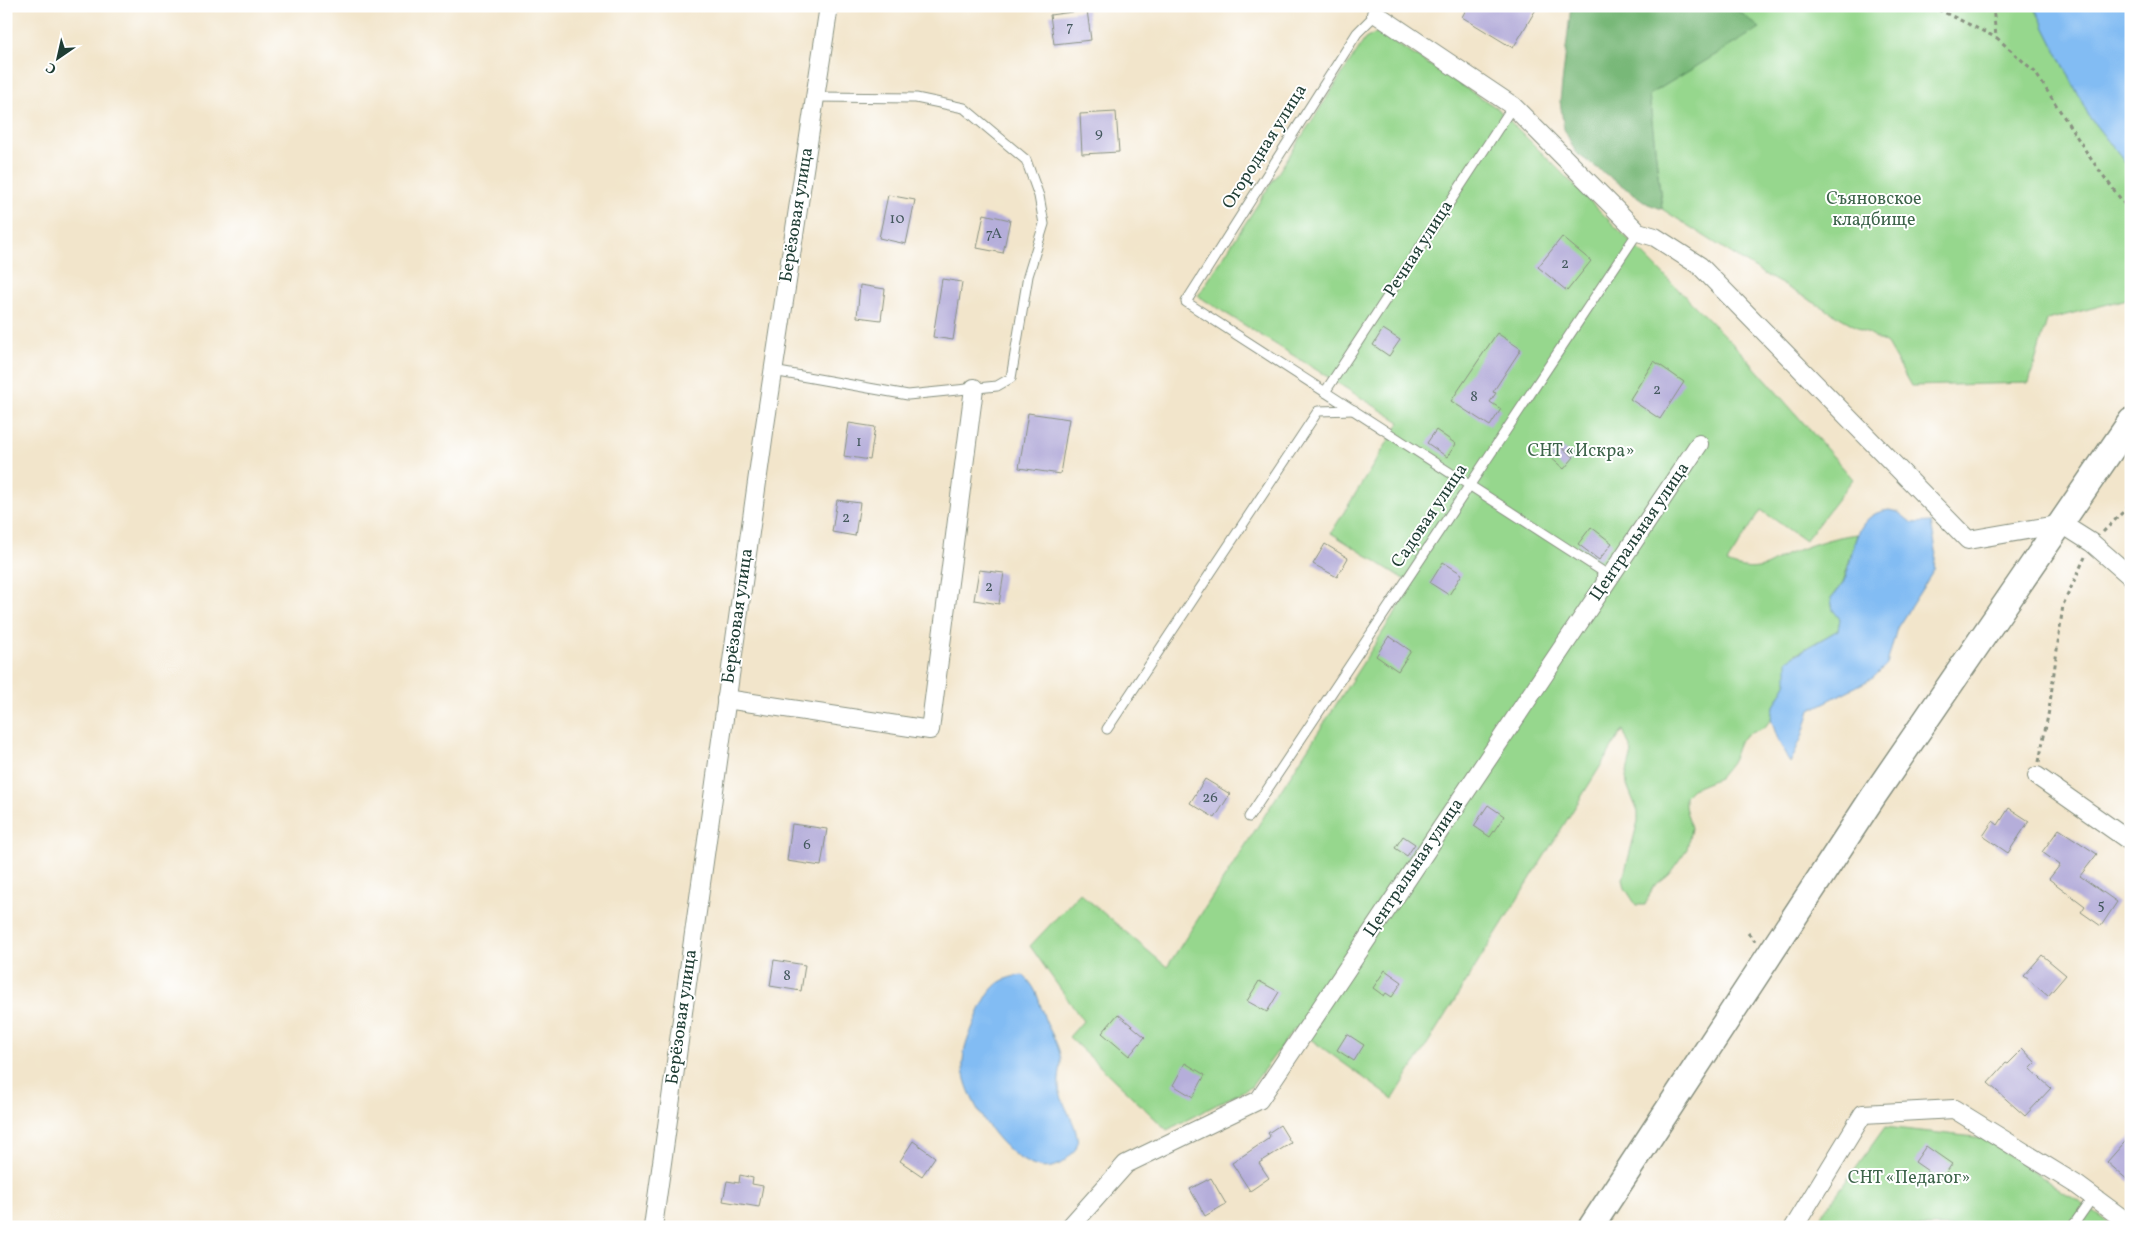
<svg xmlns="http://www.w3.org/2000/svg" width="2137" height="1233" font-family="Vollkorn,serif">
	<rect width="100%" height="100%" fill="#fff"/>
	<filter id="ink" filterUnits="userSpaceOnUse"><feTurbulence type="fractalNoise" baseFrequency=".02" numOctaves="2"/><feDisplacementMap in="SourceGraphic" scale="10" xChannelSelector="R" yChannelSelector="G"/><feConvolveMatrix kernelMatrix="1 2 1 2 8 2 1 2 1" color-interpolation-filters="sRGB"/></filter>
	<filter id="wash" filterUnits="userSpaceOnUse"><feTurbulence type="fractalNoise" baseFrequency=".0096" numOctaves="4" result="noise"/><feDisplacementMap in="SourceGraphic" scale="20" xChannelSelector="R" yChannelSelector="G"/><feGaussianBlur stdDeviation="1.12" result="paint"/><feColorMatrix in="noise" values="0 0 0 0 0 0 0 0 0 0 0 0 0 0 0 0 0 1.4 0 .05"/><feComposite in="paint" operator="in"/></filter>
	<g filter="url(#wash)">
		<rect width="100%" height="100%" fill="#f2e5cb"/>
		<g fill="#96d78d" stroke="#5a8a60">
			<path d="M1732,6H2034L2090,118L2131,170V298L2047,320L2029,383L1911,386L1887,344L1762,273L1662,209L1649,95L1759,28Z"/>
			<path d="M1378,32L1497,108L1742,353L1853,479L1805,541L1761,510L1727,563C1737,567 1747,570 1758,568C1768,567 1777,559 1786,555C1809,545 1833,537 1857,534L1843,583L1831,599L1833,610L1840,619L1838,630L1795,654L1787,682L1773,708L1771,719L1765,727L1746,735L1739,742L1732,762L1719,778L1692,789L1685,796V807L1691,828L1687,849L1669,874L1653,887L1645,905H1636L1625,888L1623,879L1638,821V812L1627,785L1626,776L1632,752L1623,730L1393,1099L1295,1028L1251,1087L1167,1130L1069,1037L1083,1021L1030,946L1080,893L1167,967L1413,585L1331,533L1400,422L1198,296L1365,39Z"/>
			<path d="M1885,1127L1984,1138L2116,1227H1813Z"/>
		</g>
		<path fill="#78b878" stroke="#4c7a56" d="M1571,6H1732L1760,28L1649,95L1662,209L1648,204L1576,153L1564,129L1560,101Z"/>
		<g fill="#82bcf3" stroke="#507c94">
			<path d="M2034,6H2131V170L2090,118Z"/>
			<path d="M1889,510L1898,512L1912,523L1931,522L1936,550L1934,570L1897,628L1887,664L1873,678L1810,710L1802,737L1790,763L1778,740L1771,719L1773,708L1787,682V660L1838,630L1840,619L1833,610L1831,599C1835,594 1840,589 1843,583C1855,559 1850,514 1889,510Z"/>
			<path d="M1023,975C1026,978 1029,981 1031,984C1039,994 1041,1010 1046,1022C1052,1035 1060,1047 1061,1061C1061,1070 1058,1079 1059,1087C1061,1106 1080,1126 1077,1145C1076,1151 1068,1158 1063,1162C1023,1192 959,1098 963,1061C964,1045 972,1029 978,1014C989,990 995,978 1023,975Z"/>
		</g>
		<g id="blocks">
			<g fill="#b5aeda">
				<path d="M1468,6H1538L1513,48L1462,17Z"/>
				<path d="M1087,10L1091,40L1054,44L1050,15Z"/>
				<path d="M1116,112L1119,152L1082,154L1080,114Z"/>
				<path d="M888,195L915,200L906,244L879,238Z"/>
				<path d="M984,214L1010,220L1003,253L977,248Z"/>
				<path d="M1562,237L1591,261L1567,291L1538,267Z"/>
				<path d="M942,279L962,282L953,340L933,337Z"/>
				<path d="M860,285L885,289L881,320L857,317Z"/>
				<path d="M1383,329L1400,340L1389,356L1373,345Z"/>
				<path d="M1497,333L1521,349L1493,392L1496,393L1490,402L1501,409L1490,426L1451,401Z"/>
				<path d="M1654,361L1684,382L1660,419L1630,399Z"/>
				<path d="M1028,413L1069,419L1060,474L1019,468Z"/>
				<path d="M849,423L875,427L870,460L844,456Z"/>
				<path d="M1436,430L1456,444L1447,457L1427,443Z"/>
				<path d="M1559,446L1574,457L1564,469L1550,457Z"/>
				<path d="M837,500L860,503L855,536L832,532Z"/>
				<path d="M1591,527L1612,543L1599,560L1578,544Z"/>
				<path d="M1325,544L1348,558L1337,577L1313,564Z"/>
				<path d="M1443,562L1462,574L1449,595L1430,583Z"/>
				<path d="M979,570L1004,573L999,604L974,600Z"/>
				<path d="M1389,636L1411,651L1398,671L1376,656Z"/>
				<path d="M1205,779L1230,794L1215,818L1190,803Z"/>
				<path d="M1488,805L1504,816L1490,837L1474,826Z"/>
				<path d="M2009,808L2029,821L2008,853L1983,836L1993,821L1998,825Z"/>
				<path d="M792,824L827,829L821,866L787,861Z"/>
				<path d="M2059,829L2097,854L2080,876L2117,902L2101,926L2081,912L2085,906L2049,879L2060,865L2042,852Z"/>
				<path d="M1403,836L1415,844L1407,856L1395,848Z"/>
				<path d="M2042,955L2066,975L2048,996L2024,976Z"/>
				<path d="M774,960L805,965L801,991L770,986Z"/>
				<path d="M1385,970L1402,982L1392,997L1386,993L1384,996L1373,988Z"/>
				<path d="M1259,981L1279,992L1267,1012L1247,1001Z"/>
				<path d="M1118,1014L1145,1037L1129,1056L1102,1033Z"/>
				<path d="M1347,1034L1364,1045L1354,1061L1337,1050Z"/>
				<path d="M2023,1049L2036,1063L2030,1069L2051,1088L2025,1116L1988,1083L2006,1063L2008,1064Z"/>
				<path d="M1185,1063L1205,1075L1193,1097L1173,1085Z"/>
				<path d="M1280,1125L1291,1143L1259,1163L1269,1178L1250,1191L1232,1163L1268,1139L1270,1136L1268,1133Z"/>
				<path d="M2131,1135V1183L2107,1162Z"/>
				<path d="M913,1141L935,1157L922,1176L900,1161Z"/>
				<path d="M1926,1146L1952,1164L1941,1180L1915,1162Z"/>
				<path d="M740,1175L753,1178L752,1184L763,1186L759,1207L723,1201L727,1181L739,1183Z"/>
				<path d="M1211,1178L1226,1204L1205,1216L1190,1189Z"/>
			</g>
		</g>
	</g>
	<g filter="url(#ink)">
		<use href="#blocks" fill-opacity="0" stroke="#889180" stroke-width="1"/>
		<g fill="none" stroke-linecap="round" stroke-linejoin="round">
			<g stroke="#889180" stroke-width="11">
				<g id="lane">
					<path d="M1376,14L1357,33L1186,302L1602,571L1601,583"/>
					<path d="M773,371L908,395L997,386L1011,378L1028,276L1044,224L1039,196L1026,160L964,108L916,98L815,97"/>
					<path d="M1325,392L1513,106"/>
					<path d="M1107,729L1318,411L1354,410"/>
					<path d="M1249,817L1638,232"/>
					<path d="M2072,1227L2093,1197"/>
				</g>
			</g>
			<g stroke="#889180" stroke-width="20">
				<g id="street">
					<path d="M1376,14L1513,106L1638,232L1655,237L1700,266L1968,540L2062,524L2092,543L2131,577"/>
					<path d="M726,699L930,730L974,388"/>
					<path d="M2037,776L2131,842"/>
					<path d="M653,1227L764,432L829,6"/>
					<path d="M1070,1227L1126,1164L1259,1100L1699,444"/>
					<path d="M1794,1227L1863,1114L1954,1109L2077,1185L2131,1225"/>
				</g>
			</g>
			<g stroke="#889180" stroke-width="28">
				<path id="secondary" d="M1591,1227L1873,797L2131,421"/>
			</g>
			<g stroke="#889180" stroke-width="3" stroke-dasharray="4 4" stroke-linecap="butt">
				<path d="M1931,6L1997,38"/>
				<path d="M1993,6L1996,37L2035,72L2091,159L2131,213"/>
				<path d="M2103,532L2131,504"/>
				<path d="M2039,762L2049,710L2063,605L2085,557"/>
				<path d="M1748,933L1755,941"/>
			</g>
			<use href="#lane" stroke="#fff" stroke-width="9"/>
			<use href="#street" stroke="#fff" stroke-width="18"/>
			<use href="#secondary" stroke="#fff" stroke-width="25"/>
		</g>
	</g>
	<g text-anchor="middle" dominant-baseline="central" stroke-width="4" stroke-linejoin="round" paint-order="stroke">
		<g font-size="15" fill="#44595e">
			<text x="1070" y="27">7</text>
			<text x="1099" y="133">9</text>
			<text x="897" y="219">10</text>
			<text x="994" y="234">7А</text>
			<text x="1565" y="264">2</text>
			<text x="1657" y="390">2</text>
			<text x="1474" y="397">8</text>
			<text x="859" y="442">1</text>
			<text x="846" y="518">2</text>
			<text x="989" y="587">2</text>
			<text x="1210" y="798">26</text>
			<text x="807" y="845">6</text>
			<text x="2101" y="905">5</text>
			<text x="787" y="976">8</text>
		</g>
		<g font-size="18" fill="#1f3d34" stroke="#fff">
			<text transform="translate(1265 147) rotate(-58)">Огородная улица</text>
			<text transform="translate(797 215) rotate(-81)">Берёзовая улица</text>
			<text transform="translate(1419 249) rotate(-57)">Речная улица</text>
			<text transform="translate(1430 516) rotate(-56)">Садовая улица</text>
			<text transform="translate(1640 532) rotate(-56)">Центральная улица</text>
			<text transform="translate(738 616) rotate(-82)">Берёзовая улица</text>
			<text transform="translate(1414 868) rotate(-56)">Центральная улица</text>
			<text transform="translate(682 1017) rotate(-82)">Берёзовая улица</text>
		</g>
		<g font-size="18" fill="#3d644a" stroke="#fff">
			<text x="1874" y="199">Съяновское<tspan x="1874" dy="21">кладбище</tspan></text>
			<text x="1581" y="451">СНТ «Искра»</text>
			<text x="1909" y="1178">СНТ «Педагог»</text>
		</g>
	</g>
	<rect width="2137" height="1233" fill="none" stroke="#fff" stroke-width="25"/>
	<g transform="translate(58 58) rotate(214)" stroke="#ffffff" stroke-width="4" paint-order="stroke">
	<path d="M0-4L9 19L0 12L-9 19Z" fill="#1f3d34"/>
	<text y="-8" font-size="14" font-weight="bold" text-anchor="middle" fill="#1f3d34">С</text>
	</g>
</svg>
